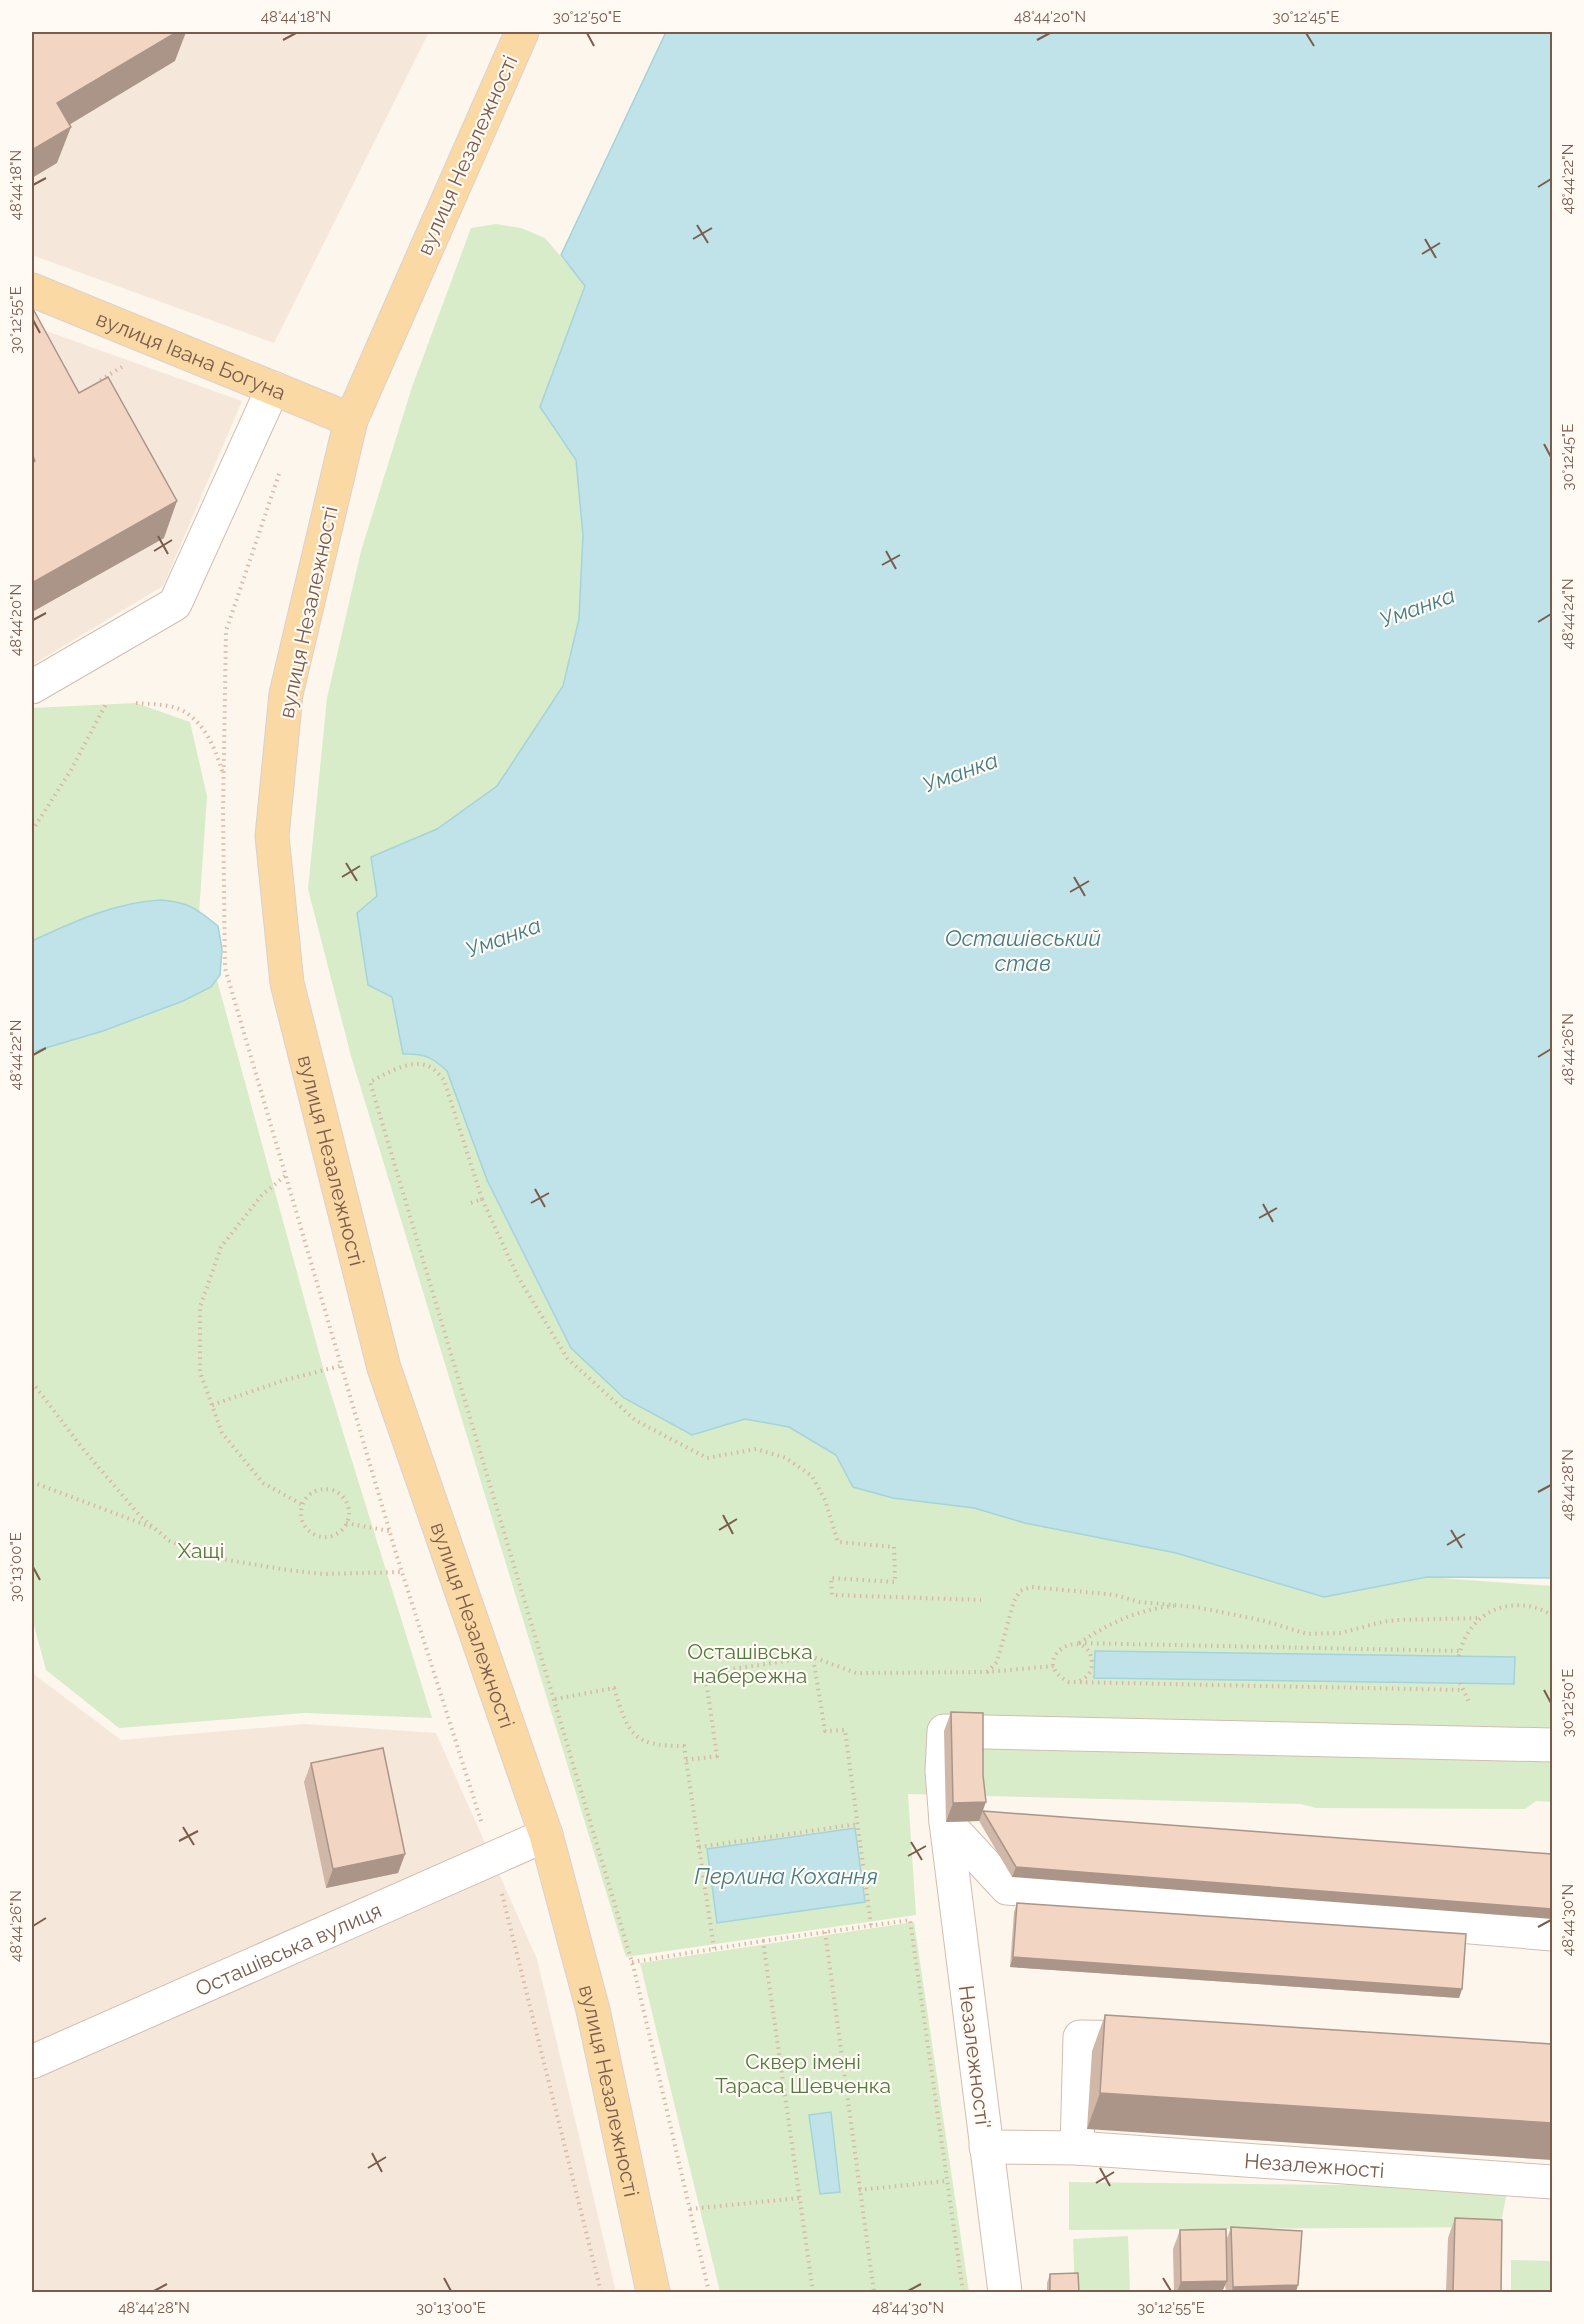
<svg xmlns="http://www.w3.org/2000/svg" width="1584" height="2324" font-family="Raleway,sans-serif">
	<rect width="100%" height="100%" fill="#fdf6ec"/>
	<g fill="#f5e8da">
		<path d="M32,32H429L274,343L32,255Z"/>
		<path d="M32,326L242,401L163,586L32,665Z"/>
		<path d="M32,1662L35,1675L121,1740L305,1724L436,1733L537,1959L616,2292H32Z"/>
	</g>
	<g fill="#d8ecc9">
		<path d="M496,224L521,228L545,238L585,285L540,407L576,460L583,535L579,619L563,686L497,786L437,829L371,857L392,997L403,1054C424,1053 432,1057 447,1071L487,1180L571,1348L692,1435L745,1419L789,1427L836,1455L853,1487L893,1498L974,1508L1025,1523L1176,1553L1324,1597L1427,1577L1552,1586V1802L1536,1801L1525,1809L1316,1808L1301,1804L908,1794L916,1915L626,1957L351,1056L308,889L327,698L361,551L412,387L471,228Z"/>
		<path d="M136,703L190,722L207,796L199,914L324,1371L432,1718L305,1713L119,1728L46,1670L32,1618V708Z"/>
		<path d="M914,1922L969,2292H720L640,1963Z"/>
		<path d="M1069,2182L1508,2187L1500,2227L1069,2230Z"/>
		<path d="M1128,2236L1130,2292H1075L1073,2239Z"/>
		<path d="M1511,2260L1552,2261V2292H1511Z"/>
	</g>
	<g fill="#bfe3e8" stroke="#a5d3da" stroke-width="1.5">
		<path d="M666,32H1552V1578L1427,1577L1324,1597L1176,1553L1025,1523L974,1508L893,1498L853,1487L836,1455L789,1427L745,1419L692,1435L624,1398L571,1348L487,1180L447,1071C432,1057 424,1053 403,1054L392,997L368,985L357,913L377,896L371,857L437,829L497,786L563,686L579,619L583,535L576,460L540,407L585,286L561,255Z"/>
		<path d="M161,900C189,902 197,909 218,926L222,949L220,975L211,987L183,1001L103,1031L32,1052V941C73,922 116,902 161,900Z"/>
		<path d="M1095,1651L1515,1657L1514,1684L1094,1678Z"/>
		<path d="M855,1828L865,1902L717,1923L707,1849Z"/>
		<path d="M831,2112L840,2192L820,2194L809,2115Z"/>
	</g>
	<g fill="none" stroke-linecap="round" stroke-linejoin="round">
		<g stroke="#d1beb0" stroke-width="35">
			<g id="minor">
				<path d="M32,687L175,604L273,388"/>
				<path d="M946,1822L1007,1888L1552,1934"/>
				<path id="s1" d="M32,2062L546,1835"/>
				<path d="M986,2147L1077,2148L1080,2037L1143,2038"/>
				<path id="s2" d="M1077,2148L1552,2182"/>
				<path d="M1005,2292L946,1822L942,1771L944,1731L1552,1745"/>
			</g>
		</g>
		<g stroke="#dad1cd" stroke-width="35">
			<g id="major">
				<path id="s3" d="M522,32L351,420L286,694L272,836L287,983L384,1368L546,1835L593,2010L653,2292"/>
				<path id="s4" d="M32,290L351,420"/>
			</g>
		</g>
		<g stroke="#d9b8a5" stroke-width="4" stroke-dasharray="1.5 4.5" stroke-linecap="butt">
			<path d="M101,385L99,381L122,367"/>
			<path d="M279,474L226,631L223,812L225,968L395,1550L482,1824"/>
			<path d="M136,703C147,704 158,704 169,706C200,712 214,744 222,771"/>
			<path d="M32,831L71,770L107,702"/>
			<path d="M285,1176L261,1196L221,1247L200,1307V1372L222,1433L263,1483L303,1505"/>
			<path d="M482,1199L444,1080C440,1076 435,1069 430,1067C413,1057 385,1074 370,1082L634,1969L709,2292"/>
			<path d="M471,1203L482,1199L517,1275L567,1358L635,1420L707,1458L756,1449L786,1458L812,1476L825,1500L838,1542L894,1547L895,1582L831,1578L832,1595L981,1600"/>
			<path d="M32,1382L83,1449L141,1517L170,1541L204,1556L288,1570L323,1574L402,1572"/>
			<path d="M212,1405L285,1380L340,1366"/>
			<path d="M32,1482L151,1527"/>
			<circle cx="325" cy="1513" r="24"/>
			<path d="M346,1523L389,1531"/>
			<path d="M1079,1643L1460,1651"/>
			<path d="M1079,1643C1108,1624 1138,1609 1174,1606"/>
			<path d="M1459,1656C1468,1611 1513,1592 1552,1615"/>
			<path d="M987,1672L997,1662L1014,1601L1020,1591L1031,1587L1096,1593L1115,1595L1140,1602L1196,1607L1265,1621L1307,1634L1341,1633L1382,1622L1398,1620L1481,1618"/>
			<path d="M1080,1681C1087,1677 1092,1672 1092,1663C1090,1621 1023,1659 1069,1682L1462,1690"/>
			<path d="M1460,1683L1470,1704"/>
			<path d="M555,1699L614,1688C629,1735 632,1746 684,1746L714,1949"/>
			<path d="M686,1760L717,1756L705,1673L813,1657"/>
			<path d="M699,1847L858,1824"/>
			<path d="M502,1894L601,2292"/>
			<path d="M871,1925L845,1730L825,1731L813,1657L856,1673L987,1672L1054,1666"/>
			<path d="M825,1932L874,2292"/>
			<path d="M763,1941L910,1920L963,2292"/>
			<path d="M632,1962L763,1941L813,2292"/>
			<path d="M859,2190L946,2181"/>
			<path d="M690,2209L800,2198"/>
		</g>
		<use href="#minor" stroke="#fff" stroke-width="33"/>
		<use href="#major" stroke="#fbd9a5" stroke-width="33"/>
	</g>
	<g fill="#d1b7a8">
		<path d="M32,307L79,393L164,538L32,612Z"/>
		<path d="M951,1712L983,1775V1811L1552,1854L1012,1877L979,1821L946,1822L944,1731Z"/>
		<path d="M311,1763L405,1854L398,1873L326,1888L304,1782Z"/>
		<path d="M1017,1903L1462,1989L1459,1998L1010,1967L1014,1912Z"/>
		<path d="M1105,2015L1552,2044L1087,2129L1092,2051Z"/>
		<path d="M1455,2218L1501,2292H1446L1448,2238Z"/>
		<path d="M1231,2227L1296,2292H1226L1225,2284L1222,2292H1174L1173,2249L1180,2230L1226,2241Z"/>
		<path d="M1050,2274L1079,2292H1047V2283Z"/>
	</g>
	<g fill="#aa9588">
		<path d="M177,32H186L175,61L44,140L57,103Z"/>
		<path d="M71,127L57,163L32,178V150Z"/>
		<path d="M177,501L164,538L32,612V583Z"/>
		<path d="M986,1802L979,1821L946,1822L953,1803Z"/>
		<path d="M405,1854L398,1873L326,1888L333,1869Z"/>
		<path d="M1016,1867L1552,1909V1919L1012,1877Z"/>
		<path d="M1013,1957L1462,1989L1459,1998L1010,1967Z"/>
		<path d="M1100,2093L1552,2123V2160L1087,2129Z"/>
		<path d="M1227,2281L1222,2292H1177L1181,2282Z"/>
		<path d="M1298,2285L1296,2292H1231L1233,2287Z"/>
	</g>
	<g fill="#f3d5c3" stroke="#aa9588" stroke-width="1.5">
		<path d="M32,32H177L57,103L71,127L32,150Z"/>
		<path d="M32,307L79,393L108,377L177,501L32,583V463L35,461L32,454Z"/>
		<path d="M951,1712L983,1713V1775L986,1802L953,1803Z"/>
		<path d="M383,1748L405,1854L333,1869L311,1763Z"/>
		<path d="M983,1811L1552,1854V1909L1016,1867Z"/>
		<path d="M1017,1903L1466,1934L1462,1989L1013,1957Z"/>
		<path d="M1105,2015L1552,2044V2123L1100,2093Z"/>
		<path d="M1455,2218L1502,2220L1501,2292H1453Z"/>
		<path d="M1231,2227L1302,2231L1298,2285L1233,2287Z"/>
		<path d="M1226,2229L1227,2281L1181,2282L1180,2230Z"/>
		<path d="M1078,2273L1079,2292H1050V2274Z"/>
	</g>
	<path fill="none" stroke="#7a5c4d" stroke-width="2" d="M587,33L594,46M1306,33L1314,46M283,40L296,33M1037,40L1050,33M33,185L46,178M1538,187L1551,179M697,225L708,243M693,239L712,228M1425,239L1436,258M1422,254L1440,243M33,320L40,333M1544,444L1551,457M158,536L168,554M154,551L172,540M886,551L896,569M882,565L900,555M33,620L46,613M1538,622L1551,614M346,863L357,881M342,877L360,866M1074,877L1085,896M1070,892L1089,881M33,1055L46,1048M1538,1057L1551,1049M535,1189L545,1207M531,1203L549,1193M1263,1204L1273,1222M1259,1218L1277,1208M1538,1492L1551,1485M723,1515L733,1534M719,1530L737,1519M1451,1530L1462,1548M1447,1545L1465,1534M33,1567L40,1580M1544,1690L1551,1703M183,1827L194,1845M179,1841L198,1831M911,1842L922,1860M908,1856L926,1846M33,1926L46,1918M1538,1927L1551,1920M372,2153L382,2172M368,2168L386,2157M1100,2168L1110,2186M1096,2183L1114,2172M444,2278L451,2291M1163,2278L1171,2291M154,2291L167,2284M908,2291L921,2284"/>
	<g text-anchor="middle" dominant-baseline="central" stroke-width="4.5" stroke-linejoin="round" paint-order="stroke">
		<g font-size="21" fill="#7a5c4d" stroke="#fffaf3">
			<text transform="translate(467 155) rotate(-66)">вулиця Незалежності</text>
			<text stroke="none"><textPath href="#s4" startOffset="172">вулиця Івана Богуна</textPath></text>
			<text transform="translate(308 612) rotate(-78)">вулиця Незалежності</text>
			<text stroke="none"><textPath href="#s3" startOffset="1179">вулиця Незалежності</textPath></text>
			<text stroke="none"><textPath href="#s3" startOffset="1665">вулиця Незалежності</textPath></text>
			<text stroke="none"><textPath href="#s1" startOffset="280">Осташівська вулиця</textPath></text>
			<text transform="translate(975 2057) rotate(83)">Незалежності'</text>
			<text stroke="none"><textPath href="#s3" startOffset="2151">вулиця Незалежності</textPath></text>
			<text stroke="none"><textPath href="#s2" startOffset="238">Незалежності</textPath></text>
		</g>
		<g font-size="21" fill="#537a41" stroke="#fffaf3">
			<text x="201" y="1550">Хащі</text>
			<text x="750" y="1651">Осташівська<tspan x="750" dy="24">набережна</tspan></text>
			<text x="803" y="2061">Сквер імені<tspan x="803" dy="24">Тараса Шевченка</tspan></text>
		</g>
		<g font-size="22" font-style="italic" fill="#437c86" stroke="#fffaf3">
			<text transform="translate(1417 607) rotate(-20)">Уманка</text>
			<text transform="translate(960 772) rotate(-20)">Уманка</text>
			<text transform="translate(503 937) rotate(-20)">Уманка</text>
			<text x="1023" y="938">Осташівський<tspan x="1023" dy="25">став</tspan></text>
			<text x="786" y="1876">Перлина Кохання</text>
		</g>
	</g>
	<rect width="1584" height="2324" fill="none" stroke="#fffaf3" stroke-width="66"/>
	<rect x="33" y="33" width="1518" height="2258" fill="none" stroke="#7a5c4d" stroke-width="2"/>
	<g font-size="15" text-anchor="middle" fill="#7a5c4d">
		<text x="296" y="22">48°44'18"N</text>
		<text x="587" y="22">30°12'50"E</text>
		<text x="1050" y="22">48°44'20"N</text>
		<text x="1306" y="22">30°12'45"E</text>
		<text transform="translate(1568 179) rotate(-90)" y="5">48°44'22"N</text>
		<text transform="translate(16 185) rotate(-90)" y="5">48°44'18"N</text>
		<text transform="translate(16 320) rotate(-90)" y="5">30°12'55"E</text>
		<text transform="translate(1568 457) rotate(-90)" y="5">30°12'45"E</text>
		<text transform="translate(1568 614) rotate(-90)" y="5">48°44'24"N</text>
		<text transform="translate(16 620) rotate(-90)" y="5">48°44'20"N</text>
		<text transform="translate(1568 1049) rotate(-90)" y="5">48°44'26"N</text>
		<text transform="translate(16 1055) rotate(-90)" y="5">48°44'22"N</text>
		<text transform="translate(1568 1485) rotate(-90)" y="5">48°44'28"N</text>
		<text transform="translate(16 1567) rotate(-90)" y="5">30°13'00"E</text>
		<text transform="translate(1568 1703) rotate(-90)" y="5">30°12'50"E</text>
		<text transform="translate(1568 1920) rotate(-90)" y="5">48°44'30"N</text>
		<text transform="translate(16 1926) rotate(-90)" y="5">48°44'26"N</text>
		<text x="154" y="2313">48°44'28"N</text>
		<text x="451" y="2313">30°13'00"E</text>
		<text x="908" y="2313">48°44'30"N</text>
		<text x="1171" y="2313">30°12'55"E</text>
	</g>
</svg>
